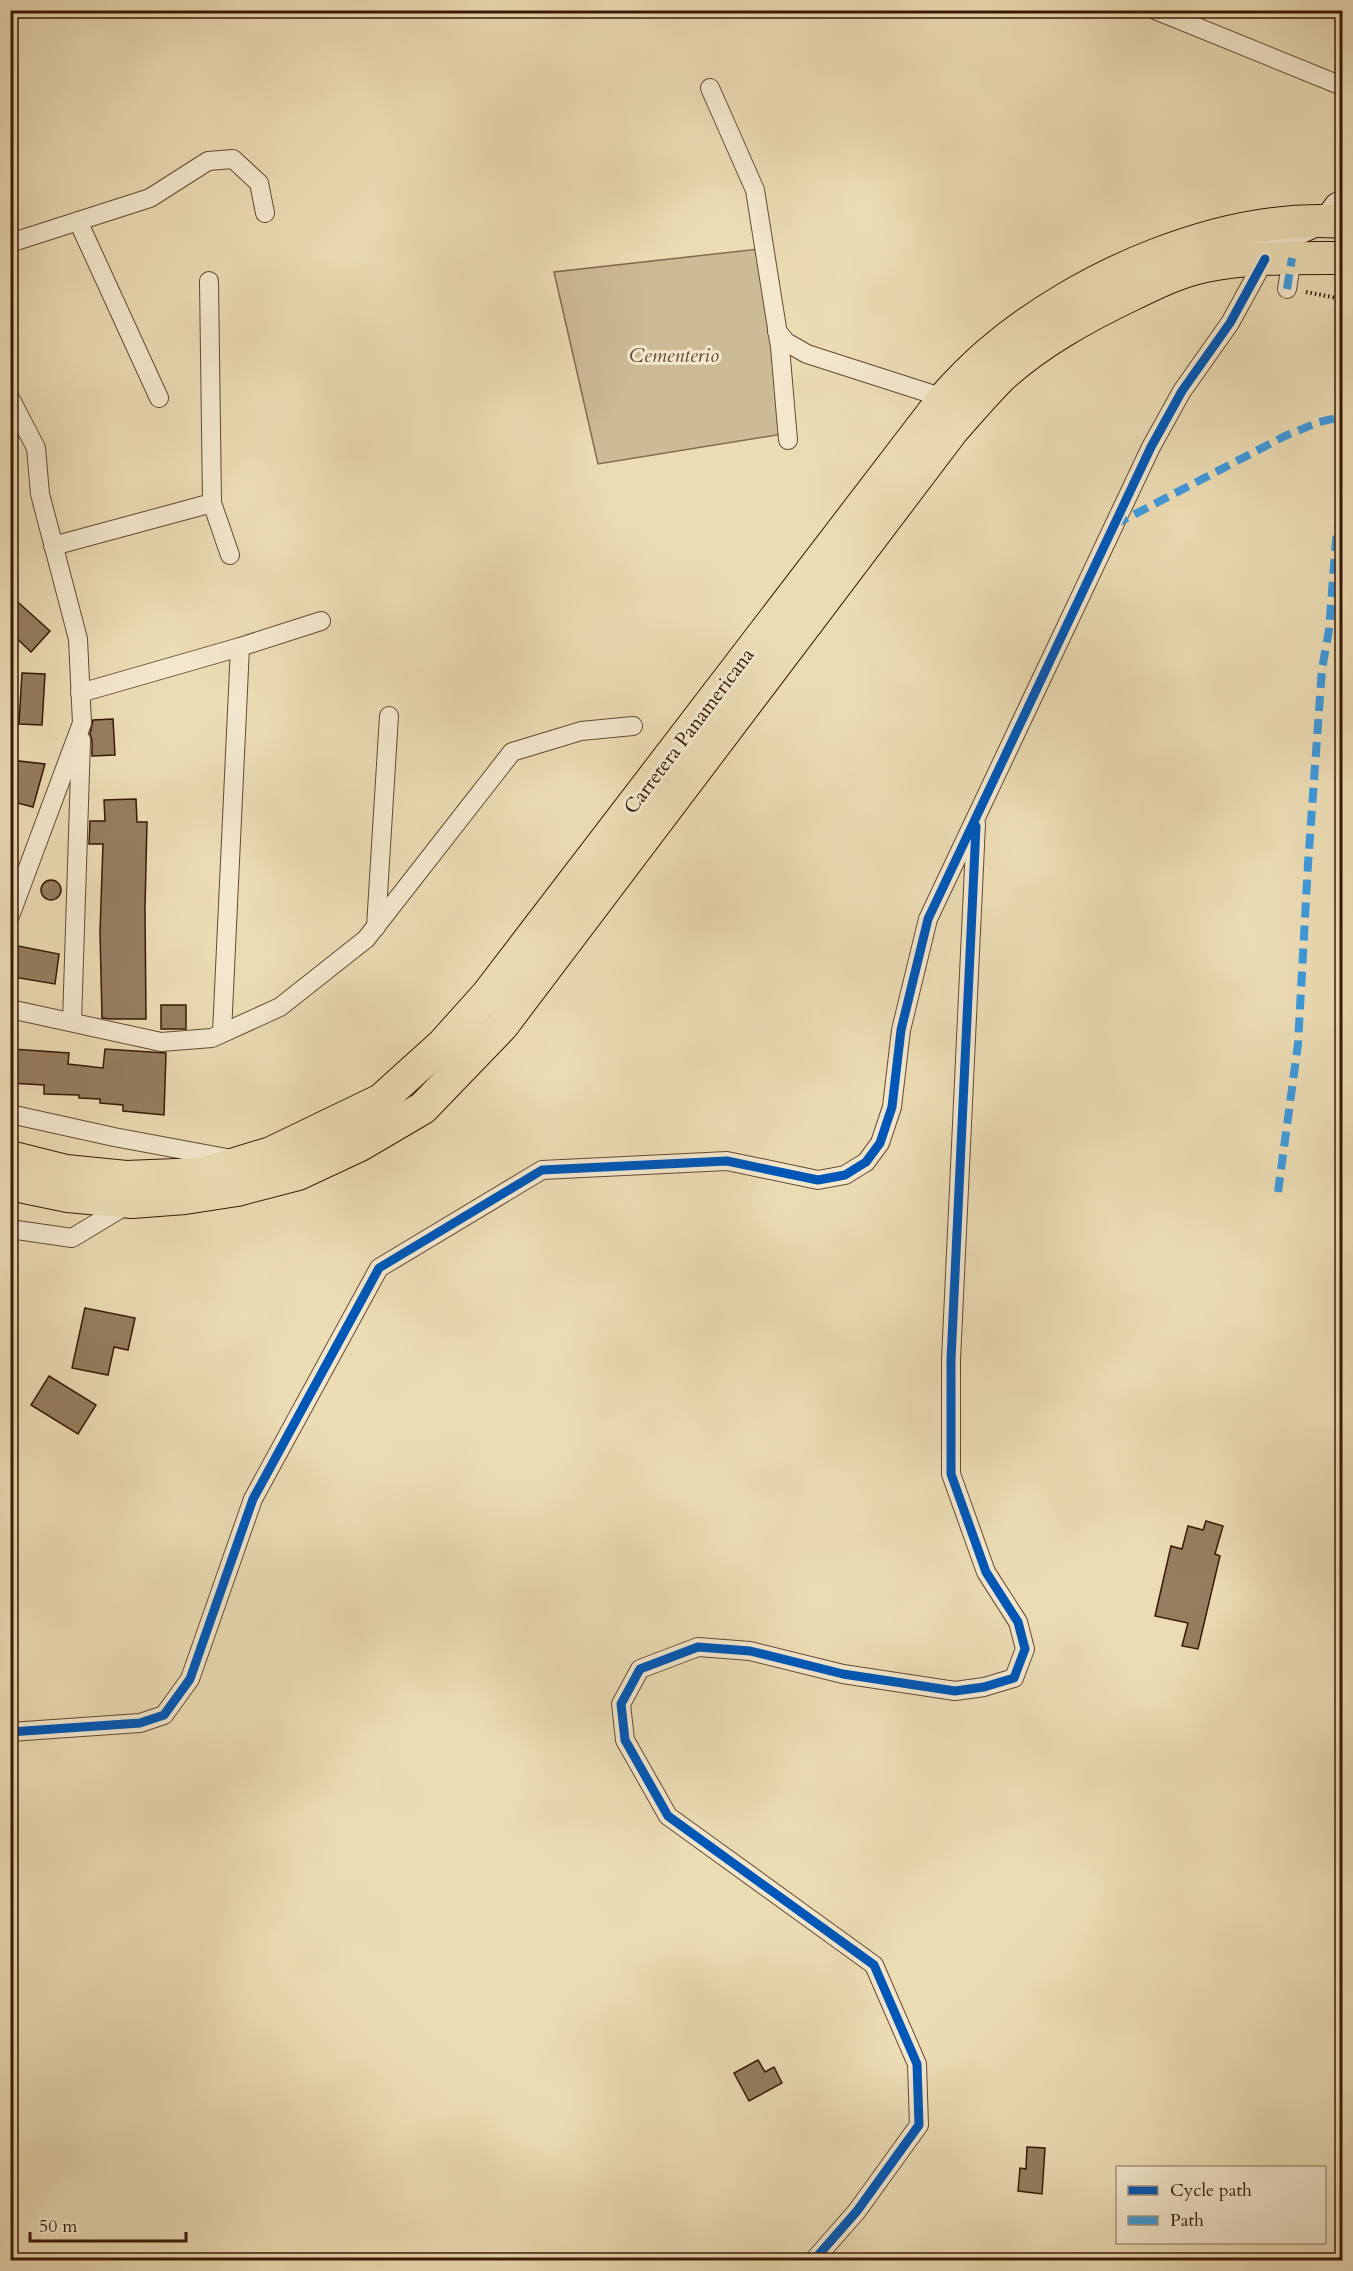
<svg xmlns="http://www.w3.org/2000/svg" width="1353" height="2271" font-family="Cardo,serif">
	<rect width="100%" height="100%" fill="#ecdcb4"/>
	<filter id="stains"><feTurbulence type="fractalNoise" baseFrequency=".00333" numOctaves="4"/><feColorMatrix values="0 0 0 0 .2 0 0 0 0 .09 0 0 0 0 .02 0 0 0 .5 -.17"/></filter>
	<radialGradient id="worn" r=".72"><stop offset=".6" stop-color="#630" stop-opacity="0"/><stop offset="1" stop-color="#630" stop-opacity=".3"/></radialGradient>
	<path fill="#cdbb96" stroke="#826a4e" stroke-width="1.5" d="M759,249L783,434L598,464L554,272Z"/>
	<g fill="#967e60" stroke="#381805" stroke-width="1.5">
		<path d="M10,595L50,631L31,652L10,632Z"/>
		<path d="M22,673L45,674L42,725L19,724Z"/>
		<path d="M113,719L115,755L92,756V740L90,734L93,720Z"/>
		<path d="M10,760L45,764L33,807L10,801Z"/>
		<path d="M136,799L137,822H147L145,908L146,1019H111L102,1018L100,932L103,844H89L90,821H105L104,800Z"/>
		<circle cx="51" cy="890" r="10"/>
		<path d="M18,946L59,954L55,984L13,977Z"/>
		<rect x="161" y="1005" width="25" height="24"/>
		<path d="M12,1049L69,1053L68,1064L103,1068L105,1049L166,1053L164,1115L123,1111V1105L100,1103V1099L79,1098V1095L44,1094V1085L10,1083Z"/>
		<path d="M85,1308L135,1318L128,1350L114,1347L108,1375L72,1368Z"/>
		<path d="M49,1376L96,1405L78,1434L31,1405Z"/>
		<path d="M1206,1521L1223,1526L1215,1554L1220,1556L1198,1649L1182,1646L1188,1623L1155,1616L1171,1546L1182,1549L1188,1526L1203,1530Z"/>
		<path d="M758,2060L765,2072L774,2067L782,2083L749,2101L734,2073Z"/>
		<path d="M1027,2147L1045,2148L1042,2194L1018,2191L1020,2168L1026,2169Z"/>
	</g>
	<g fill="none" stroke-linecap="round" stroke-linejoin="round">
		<g stroke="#654931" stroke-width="20">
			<g id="street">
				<path d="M1155,10L1342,86"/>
				<path d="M710,88L755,190L780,347L788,440"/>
				<path d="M78,221L159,398"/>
				<path d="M10,243L150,198L208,161L233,159L259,183L265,213"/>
				<path d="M209,281L212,503L230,555"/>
				<path d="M1287,289L1292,258"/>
				<path d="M777,331L786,342L807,354L944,398"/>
				<path d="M10,398L36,448L40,494L78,639L82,723L10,916"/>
				<path d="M53,546L212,503"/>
				<path d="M240,647L321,621"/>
				<path d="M80,693L240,647L222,1033"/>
				<path d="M376,927L389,716"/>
				<path d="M10,1009L161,1042L212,1038L280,1007L366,939L512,752L581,731L633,726"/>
				<path d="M72,1022L81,740"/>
				<path d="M10,1114L114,1137L232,1159"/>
				<path d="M10,1229L72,1238L130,1203"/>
				<path d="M10,1732L140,1723L164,1715L190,1679L253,1499L379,1268L542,1170L727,1161L818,1180L845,1175L866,1162L880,1143L892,1107L901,1030L928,919L1151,447L1182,391L1230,323L1265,259"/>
				<path d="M814,2260L857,2211L919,2125L917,2064L874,1965L668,1816L625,1740L621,1704L640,1669L698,1647L750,1651L843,1674L955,1691L984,1687L1014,1678L1025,1649L1018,1622L986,1572L951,1474V1360L976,824"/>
			</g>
		</g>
		<g stroke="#381805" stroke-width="26">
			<path id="secondary" d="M1246,255L1326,220L1337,205L1342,203"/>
		</g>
		<g stroke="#381805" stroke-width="34">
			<g id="highway">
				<path d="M10,1157L66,1171L126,1177L202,1174L271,1153L381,1100L443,1044L487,995L944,398C958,382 973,367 989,353C1079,276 1223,213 1342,222"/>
				<path d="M10,1184L68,1196L132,1202L185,1198L237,1190L298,1174L360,1145L423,1108L502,1026L952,431C968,413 984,394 1001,377C1039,342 1087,316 1133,294C1156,283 1180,271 1205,266C1251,257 1297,258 1342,258"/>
			</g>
		</g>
		<path stroke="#381805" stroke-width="4" stroke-dasharray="1.5 3" stroke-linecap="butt" d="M1306,292L1342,299"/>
		<use href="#street" stroke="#f3e8ce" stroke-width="18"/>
		<use href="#secondary" stroke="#f3e8ce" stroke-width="24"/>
		<use href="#highway" stroke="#ecdcb4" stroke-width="32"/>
		<g stroke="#3e9add" stroke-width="8" stroke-dasharray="15 8" stroke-linecap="butt">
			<path d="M1287,289L1292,258"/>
			<path d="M1114,525L1285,436L1319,422L1341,417L1342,423"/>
			<path d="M1342,734V735"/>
			<path d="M1278,1192L1298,1044L1308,864L1322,669L1329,630L1336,540L1342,504"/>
		</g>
		<g stroke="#f3e8ce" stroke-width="13">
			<g id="cycleway">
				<path d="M10,1732L140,1723L164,1715L190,1679L253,1499L379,1268L542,1170L727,1161L818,1180L845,1175L866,1162L880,1143L892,1107L901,1030L928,919L1151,447L1182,391L1230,323L1265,259"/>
				<path d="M814,2260L857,2211L919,2125L917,2064L874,1965L668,1816L625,1740L621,1704L640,1669L698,1647L750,1651L843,1674L955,1691L984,1687L1014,1678L1025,1649L1018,1622L986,1572L951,1474V1360L976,826"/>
			</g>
		</g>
		<use href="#cycleway" stroke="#0057b8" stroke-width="9"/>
	</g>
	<g text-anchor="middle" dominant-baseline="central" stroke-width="6" stroke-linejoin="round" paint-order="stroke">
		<g font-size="20" font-style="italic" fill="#654930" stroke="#f3e8ce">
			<text x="674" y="355">Cementerio</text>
		</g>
		<g font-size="20" fill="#381805" stroke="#f3e8ce">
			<text transform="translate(689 731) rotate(-53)">Carretera Panamericana</text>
		</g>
	</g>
	<rect width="1353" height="2271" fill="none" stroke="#ecdcb4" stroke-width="36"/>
	<rect x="12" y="12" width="1329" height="2247" fill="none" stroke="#381805" stroke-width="3"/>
	<rect x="18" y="18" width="1317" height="2235" fill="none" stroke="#381805" stroke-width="1.5"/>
	<rect x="1116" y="2166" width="210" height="78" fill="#f3e8ce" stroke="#a8957e" stroke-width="1.5"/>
	<rect x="1128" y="2186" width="30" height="9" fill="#0057b8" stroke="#a8957e" stroke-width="1.5"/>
	<text x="1170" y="2196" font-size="18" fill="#381805">Cycle path</text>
	<rect x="1128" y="2216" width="30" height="9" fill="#3e9add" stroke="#a8957e" stroke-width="1.5"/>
	<text x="1170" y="2226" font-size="18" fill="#381805">Path</text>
	<path d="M30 2232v9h156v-9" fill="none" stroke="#381805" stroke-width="3"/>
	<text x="39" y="2232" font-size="18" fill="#381805" stroke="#f3e8ce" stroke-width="4.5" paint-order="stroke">50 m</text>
	<rect width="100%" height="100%" filter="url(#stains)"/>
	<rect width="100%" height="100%" fill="url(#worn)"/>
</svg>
